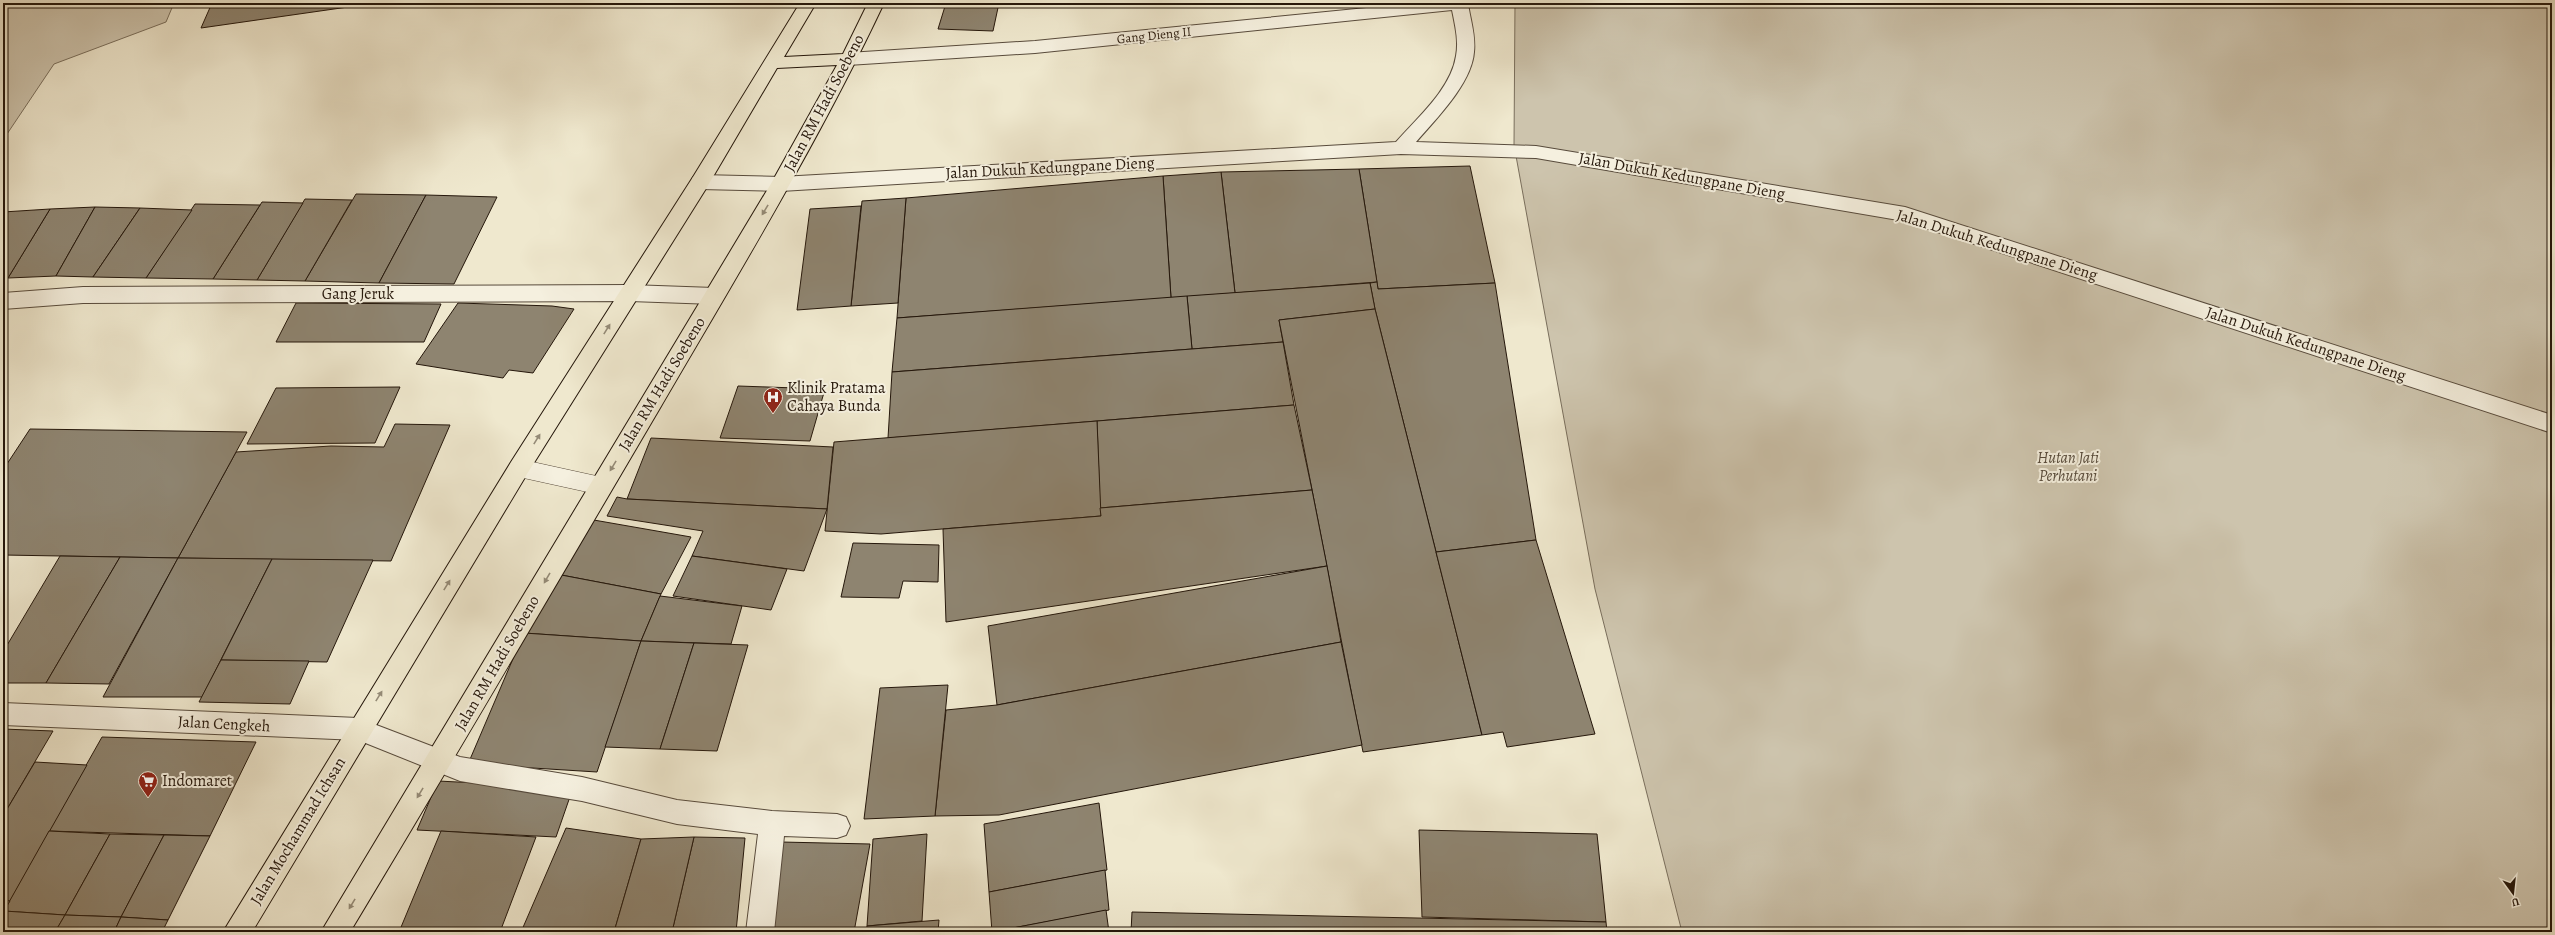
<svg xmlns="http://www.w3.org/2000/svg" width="2555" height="935" font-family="Alegreya,serif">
	<rect width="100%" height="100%" fill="#efe8ce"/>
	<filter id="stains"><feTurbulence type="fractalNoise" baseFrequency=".005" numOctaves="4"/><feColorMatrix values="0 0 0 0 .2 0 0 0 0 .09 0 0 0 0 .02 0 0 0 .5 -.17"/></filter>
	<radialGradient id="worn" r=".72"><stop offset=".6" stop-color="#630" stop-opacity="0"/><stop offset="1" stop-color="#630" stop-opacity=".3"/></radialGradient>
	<g fill="#cdc4ad" stroke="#796e5c">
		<path d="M3,3H174L166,22L54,64L3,140Z"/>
		<path d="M1515,3H2552V932H1682L1595,589L1514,145Z"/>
	</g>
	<g fill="#8e8470" stroke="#25170b">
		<path d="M212,3H376L201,28Z"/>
		<path d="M946,3H999L993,31L938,29Z"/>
		<path d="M1470,166L1495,283L1378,289L1359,169Z"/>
		<path d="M1359,169L1377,282L1235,293L1221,172Z"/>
		<path d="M1221,172L1235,293L1171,298L1163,176Z"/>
		<path d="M1163,176L1171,298L897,318L906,198Z"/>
		<path d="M356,194L426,195L379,283L305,281Z"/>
		<path d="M426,195L497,197L454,284L379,283Z"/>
		<path d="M906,198L898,303L851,306L862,201Z"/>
		<path d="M305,199L352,200L305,281L257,280Z"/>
		<path d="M262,202L303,203L257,280L213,279Z"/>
		<path d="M195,204L260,205L213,279L146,278Z"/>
		<path d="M861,206L851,306L797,310L810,209Z"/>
		<path d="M95,207L56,276L8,278L50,209Z"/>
		<path d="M95,207L140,208L93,277L56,276Z"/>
		<path d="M140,208L192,210L146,278L93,277Z"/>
		<path d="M50,209L8,278H3V212Z"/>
		<path d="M1377,282L1378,289L1495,283L1536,540L1436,552L1375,309L1370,283Z"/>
		<path d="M1370,283L1375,309L1279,320L1283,342L1192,349L1187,296Z"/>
		<path d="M1187,296L1192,349L892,372L897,318Z"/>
		<path d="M296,303L441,304L424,342H276Z"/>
		<path d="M458,303L552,306L574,309L533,373L509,370L503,378L416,364Z"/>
		<path d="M1375,309L1482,735L1363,752L1279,320Z"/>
		<path d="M1283,342L1294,405L888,438L892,372Z"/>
		<path d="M738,386L825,389L810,441L720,438Z"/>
		<path d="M400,387L375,443L247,444L276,388Z"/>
		<path d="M1294,405L1312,490L1100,508L1097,421Z"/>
		<path d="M1097,421L1101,516L881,534L825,531L834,442Z"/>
		<path d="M395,424L450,425L391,561L178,558L236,452L331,446L384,447Z"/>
		<path d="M30,429L247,432L178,558L3,555V470Z"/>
		<path d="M651,438L833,447L827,509L627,499Z"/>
		<path d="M1312,490L1327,566L946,622L943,529L1101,516L1100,508Z"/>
		<path d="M617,497L627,499L827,509L804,571L692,556L703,531L607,516Z"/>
		<path d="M588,519L691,537L661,594L556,574Z"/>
		<path d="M1536,540L1595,734L1507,747L1503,732L1482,735L1436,552Z"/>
		<path d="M853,543L939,545L938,582L903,581L899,598L841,597Z"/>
		<path d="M60,556L120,557L46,683H3V652Z"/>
		<path d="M692,556L787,569L771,610L673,596Z"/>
		<path d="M120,557L178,558L109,684L46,683Z"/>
		<path d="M178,558L272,559L202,697H103Z"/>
		<path d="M272,559L373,560L327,662L221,660Z"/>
		<path d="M1327,566L1341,642L997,705L988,626Z"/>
		<path d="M556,574L661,594L641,641L524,633Z"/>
		<path d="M660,596L742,606L731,644L641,641Z"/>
		<path d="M524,633L641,641L597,772L468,764Z"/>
		<path d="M641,641L694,643L660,749L605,747Z"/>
		<path d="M1341,642L1362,745L999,815L935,816L946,710L997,705Z"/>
		<path d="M694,643L748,645L717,751L660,749Z"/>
		<path d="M221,660L309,661L290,704L199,702Z"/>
		<path d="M948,685L935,816L864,819L880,688Z"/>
		<path d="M3,729L53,731L3,816Z"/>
		<path d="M102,737L256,742L210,836L49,831Z"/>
		<path d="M35,762L87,765L10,901L3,900V816Z"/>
		<path d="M438,781L573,788L556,837L417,830Z"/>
		<path d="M1099,803L1107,870L989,892L984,824Z"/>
		<path d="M566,828L641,839L614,932H521Z"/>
		<path d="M1419,830L1597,834L1606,922L1422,917Z"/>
		<path d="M49,831L110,834L65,915L4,911Z"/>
		<path d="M441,831L536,837L500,932H399Z"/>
		<path d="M110,834L164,835L121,917L65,915Z"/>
		<path d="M927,834L922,921L867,926L873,839Z"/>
		<path d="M164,835L210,836L168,920L121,917Z"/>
		<path d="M694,837L745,838L736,932H672Z"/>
		<path d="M694,837L672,932H614L641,839Z"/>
		<path d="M781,842L870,844L854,932H761Z"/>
		<path d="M1105,870L1109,910L992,932L989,892Z"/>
		<path d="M3,900L10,901L3,912Z"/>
		<path d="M1106,910L1109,932H992Z"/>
		<path d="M4,911L65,915L55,932H3Z"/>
		<path d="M1132,912L1606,922L1607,932H1131Z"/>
		<path d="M65,915L121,917L114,932H55Z"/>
		<path d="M121,917L168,920L162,932H114Z"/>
		<path d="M939,920L938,932H866L867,926Z"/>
	</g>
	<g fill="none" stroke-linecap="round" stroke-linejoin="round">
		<g stroke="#584b3c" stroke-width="1">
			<path id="service" d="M519,459L601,477L608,480L612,486L608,492L601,495L519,477L512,474L508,468L512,462Z"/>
		</g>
		<g stroke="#584b3c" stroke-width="2">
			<g id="minor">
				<path d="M1417,3H1468C1470,19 1476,35 1474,52C1472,83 1436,119 1416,142L1536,146L1905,207L2552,415V433L1904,221L1536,158L1401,154L781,191L700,189L693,187L691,182L693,177L700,175L781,177L1396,142C1417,118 1451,89 1456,56C1459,41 1455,25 1452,10L1035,53L848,65L842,63L839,59L842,55L848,53L1035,41Z"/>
				<path d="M630,285L714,288L721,291L724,296L721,301L714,304L630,301L83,303L3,309V293L83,287Z"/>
				<path d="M3,703L358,718L460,757L582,777L677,800L772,811L837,814L846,817L850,826L846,835L837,838L784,836L774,932H746L758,834L677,824L582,801L460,781L358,740L3,725Z"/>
			</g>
		</g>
		<g stroke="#25170b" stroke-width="2">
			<path id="primary" d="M800,3H816L784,57L843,54L868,3H884C818,143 738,274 660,408C557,583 455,758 350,932H321L772,182L837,65L777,68L707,187L527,474L252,932H223L511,462L693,177Z"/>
		</g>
		<use href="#service" fill="#f5f0df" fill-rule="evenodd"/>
		<use href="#minor" fill="#f5f0df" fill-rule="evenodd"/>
		<use href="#primary" fill="#efe8ce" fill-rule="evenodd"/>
	</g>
	<defs><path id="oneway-solid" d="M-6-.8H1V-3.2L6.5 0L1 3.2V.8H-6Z"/></defs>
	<g fill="#948a76">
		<use href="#oneway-solid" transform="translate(765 210) rotate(121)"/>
		<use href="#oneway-solid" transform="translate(607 329) rotate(-58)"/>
		<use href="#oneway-solid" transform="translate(537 439) rotate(-58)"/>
		<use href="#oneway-solid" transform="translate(613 466) rotate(121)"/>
		<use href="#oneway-solid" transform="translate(547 578) rotate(120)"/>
		<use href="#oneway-solid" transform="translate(447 585) rotate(-58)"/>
		<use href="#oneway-solid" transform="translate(379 696) rotate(-58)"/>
		<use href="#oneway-solid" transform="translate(420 793) rotate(121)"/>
		<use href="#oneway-solid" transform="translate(352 904) rotate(121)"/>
	</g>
	<defs>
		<g id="hospital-pin" transform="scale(1)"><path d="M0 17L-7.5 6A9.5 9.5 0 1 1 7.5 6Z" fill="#8f2418" stroke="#f5f0df"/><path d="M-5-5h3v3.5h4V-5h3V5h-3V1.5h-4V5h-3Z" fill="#fff"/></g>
		<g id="supermarket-pin" transform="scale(1)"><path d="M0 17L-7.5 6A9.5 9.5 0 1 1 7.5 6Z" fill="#8f2418" stroke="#f5f0df"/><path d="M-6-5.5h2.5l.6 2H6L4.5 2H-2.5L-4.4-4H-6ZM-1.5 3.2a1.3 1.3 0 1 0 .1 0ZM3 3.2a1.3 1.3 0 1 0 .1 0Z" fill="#fff"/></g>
	</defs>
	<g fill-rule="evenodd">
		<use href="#hospital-pin" x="773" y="397"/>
		<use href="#supermarket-pin" x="148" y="781"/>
	</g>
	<g text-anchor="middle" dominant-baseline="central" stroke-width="4" stroke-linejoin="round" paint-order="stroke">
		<g font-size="13" fill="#25170b" stroke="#f5f0df">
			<text transform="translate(1154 35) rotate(-6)">Gang Dieng II</text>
		</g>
		<g font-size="16" fill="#25170b" stroke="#f5f0df">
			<text transform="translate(824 103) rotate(-62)">Jalan RM Hadi Soebeno</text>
			<text transform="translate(1050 168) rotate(-3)">Jalan Dukuh Kedungpane Dieng</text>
			<text transform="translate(1682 176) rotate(10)">Jalan Dukuh Kedungpane Dieng</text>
			<text transform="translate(1997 245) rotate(17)">Jalan Dukuh Kedungpane Dieng</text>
			<text x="358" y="294">Gang Jeruk</text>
			<text transform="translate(2306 344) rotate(18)">Jalan Dukuh Kedungpane Dieng</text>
			<text transform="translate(662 384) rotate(-59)">Jalan RM Hadi Soebeno</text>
			<text transform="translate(497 663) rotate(-60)">Jalan RM Hadi Soebeno</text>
			<text transform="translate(224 724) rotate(3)">Jalan Cengkeh</text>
			<text transform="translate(298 831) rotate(-59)">Jalan Mochammad Ichsan</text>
		</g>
		<g font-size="16" fill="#25170b" stroke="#f5f0df" text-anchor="start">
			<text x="787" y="388">Klinik Pratama<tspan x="787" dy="18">Cahaya Bunda</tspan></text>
			<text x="162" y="781">Indomaret</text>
		</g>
		<g font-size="16" font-style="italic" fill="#574b3c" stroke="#f5f0df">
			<text x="2068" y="458">Hutan Jati<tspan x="2068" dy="18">Perhutani</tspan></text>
		</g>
	</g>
	<rect width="2555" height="935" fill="none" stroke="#efe8ce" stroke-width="16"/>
	<rect x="4" y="4" width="2547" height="927" fill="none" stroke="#25170b" stroke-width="2"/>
	<rect x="8" y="8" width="2539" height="919" fill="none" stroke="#25170b"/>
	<g transform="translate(2513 893) rotate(165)" stroke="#f5f0df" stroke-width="3" paint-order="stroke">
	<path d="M0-3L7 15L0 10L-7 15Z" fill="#25170b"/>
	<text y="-6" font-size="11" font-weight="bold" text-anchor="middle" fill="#25170b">U</text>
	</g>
	<rect width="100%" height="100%" filter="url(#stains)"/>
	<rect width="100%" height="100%" fill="url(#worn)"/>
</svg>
